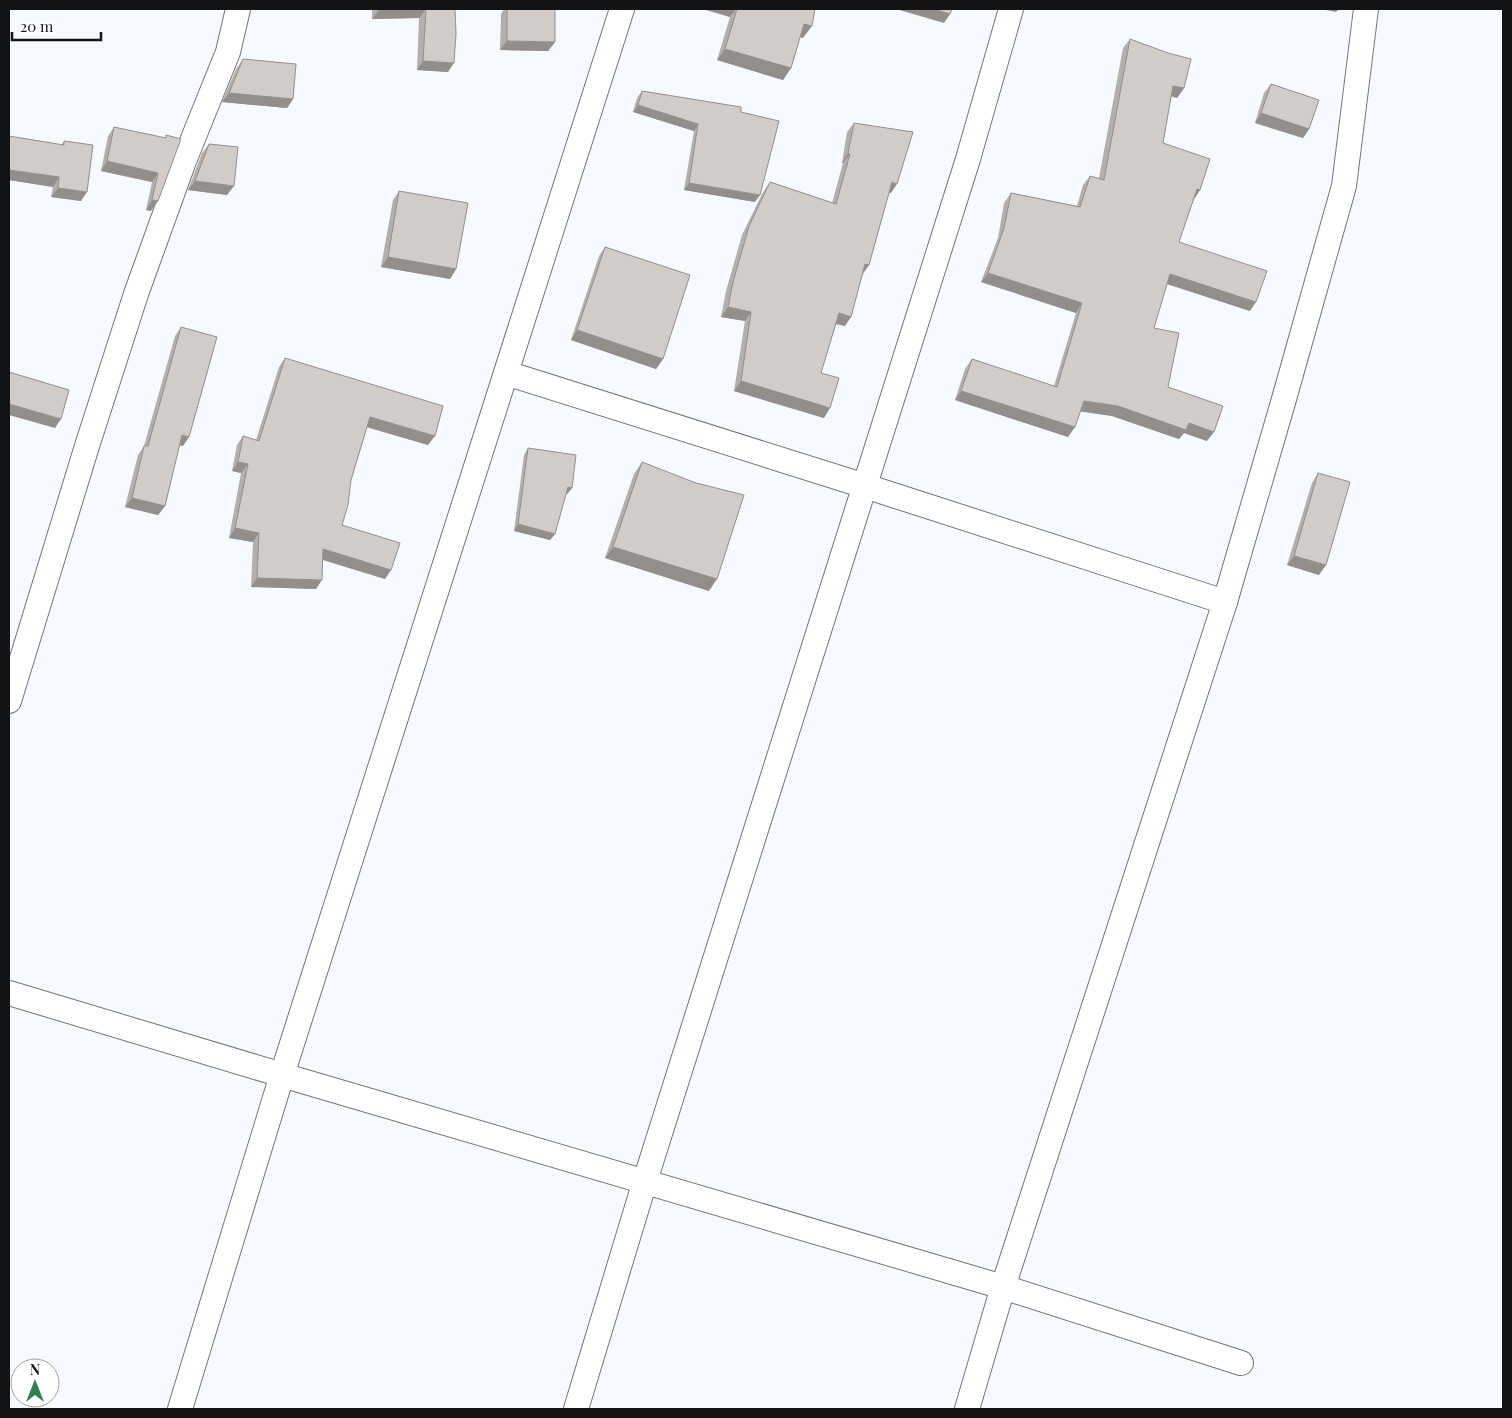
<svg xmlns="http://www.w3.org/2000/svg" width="1512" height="1418" font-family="'Playfair Display',serif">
	<rect width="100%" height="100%" fill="#f6f9ff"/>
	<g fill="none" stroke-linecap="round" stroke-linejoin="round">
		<g stroke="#73757b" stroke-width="26">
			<g id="street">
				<path d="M506,373L865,486L1225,602"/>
				<path d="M9,701L87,446L136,294L184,161L228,52L238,9"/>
				<path d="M9,993L282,1075L1003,1287L1241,1363"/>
				<path d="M180,1409L282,1075L622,9"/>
				<path d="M576,1409L645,1181L968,159L1011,9"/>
				<path d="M967,1409L1003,1287L1225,602L1284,399L1344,186L1366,9"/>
			</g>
		</g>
		<use href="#street" stroke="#fff" stroke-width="24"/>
	</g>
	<g fill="#b4afab">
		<path d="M372,9H455L448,72L417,70L419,18L372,19Z"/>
		<path d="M504,9H555V42L548,51L500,50L501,14Z"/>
		<path d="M703,9H815L803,38L800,37L791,68L783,80L717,60L730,17Z"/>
		<path d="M1130,39L1184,88L1177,98L1171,96L1163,143L1200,190L1194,199L1179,242L1250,311L1167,284L1154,328L1168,387L1207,441L1184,433L1179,439L1112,416L1081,411L1068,437L955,400L965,369L972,359L1054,386L1076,313L981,282L998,238L1004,203L1011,193L1077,206L1083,185L1090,176L1099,178L1123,48Z"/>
		<path d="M243,59L293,99L287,108L222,102L236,69Z"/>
		<path d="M1271,84L1309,129L1303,138L1255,123L1264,93Z"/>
		<path d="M642,91L741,112L755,202L684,190L694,131L633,112L637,98Z"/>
		<path d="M854,123L891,193H889L869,265L863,274L845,326L836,324L821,373L824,418L734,391L745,321L721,317L726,291L742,235L763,192L770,182L832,203L843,163H842L847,132Z"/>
		<path d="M114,127L165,138L166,135L151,211L146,210L152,182L101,171L108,136Z"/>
		<path d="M9,136L61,145L64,141L81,201L51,197L53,187L9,180Z"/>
		<path d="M209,144L227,195L188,190L202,153Z"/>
		<path d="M399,191L456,269L450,279L381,267L393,200Z"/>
		<path d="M605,247L663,359L656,369L571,340L599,256Z"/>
		<path d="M181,327L183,446L179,445L165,506L158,515L125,507L138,455L144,446L175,336Z"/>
		<path d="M285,358L428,445L367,427L351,480L342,525L385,579L323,560L316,589L251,587L253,542L229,538L241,473L232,471L237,445L243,436L256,440L279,367Z"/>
		<path d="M528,448L572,488L567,494H566L555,534L550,540L514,531L524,455Z"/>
		<path d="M642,462L709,591L605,558L634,474Z"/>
		<path d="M1318,473L1319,575L1287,565L1312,483Z"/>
	</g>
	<g fill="#928f8b">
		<path d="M411,9H426L419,18L372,19L379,10Z"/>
		<path d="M703,9H736L730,17Z"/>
		<path d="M896,9H934L950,14L944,23Z"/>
		<path d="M1321,9H1339L1336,12Z"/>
		<path d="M804,24L812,26L803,38L796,36Z"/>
		<path d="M507,41L555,42L548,51L500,50Z"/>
		<path d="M725,49L791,68L783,80L717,60Z"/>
		<path d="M423,61L454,63L448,72L417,70Z"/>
		<path d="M1173,86L1184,88L1177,98L1167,95Z"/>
		<path d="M229,93L293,99L287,108L222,102Z"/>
		<path d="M638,105L698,124L694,131L633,112Z"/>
		<path d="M1261,113L1309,129L1303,138L1255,123Z"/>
		<path d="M848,153L850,154L843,163H842Z"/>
		<path d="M107,161L158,173L152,182L101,171Z"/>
		<path d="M9,170L59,177L53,187L9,180Z"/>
		<path d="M195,181L234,186L227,195L188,190Z"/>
		<path d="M892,182L897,184L891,193L885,192Z"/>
		<path d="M689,183L760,195L755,202L684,190Z"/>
		<path d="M58,188L87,192L81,201L51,197Z"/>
		<path d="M1197,189L1200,190L1194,199Z"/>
		<path d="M152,200L158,201L151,211L146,210Z"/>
		<path d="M388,257L456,269L450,279L381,267Z"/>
		<path d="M865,264L869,265L862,274Z"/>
		<path d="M988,273L1082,303L1076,313L981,282Z"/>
		<path d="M1170,274L1256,302L1250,311L1164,283Z"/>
		<path d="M728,307L751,312L745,321L721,317Z"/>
		<path d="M839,313L851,317L845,326L832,323Z"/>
		<path d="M577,330L663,359L656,369L571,340Z"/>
		<path d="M741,381L830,408L824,418L734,391Z"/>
		<path d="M961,391L1075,427L1068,437L955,400Z"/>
		<path d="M1084,401L1118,406L1189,423L1214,432L1207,441L1184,433L1179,439L1112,416L1077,411Z"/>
		<path d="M9,404L61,419L55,428L9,415Z"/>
		<path d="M370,417L435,436L428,445L363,426Z"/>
		<path d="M182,435L189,437L183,446L175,444Z"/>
		<path d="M238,462L248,464L241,473L232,471Z"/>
		<path d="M568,487L572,488L567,494H563Z"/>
		<path d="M132,498L165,506L158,515L125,507Z"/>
		<path d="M518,524L555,534L550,540L514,531Z"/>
		<path d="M235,528L259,533L253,542L229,538Z"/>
		<path d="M613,547L717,579L709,591L605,558Z"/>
		<path d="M323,549L391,570L385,579L317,558Z"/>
		<path d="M1294,556L1326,565L1319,575L1287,565Z"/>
		<path d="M257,578L322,580L316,589L251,587Z"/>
	</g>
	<g fill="#d1ccc7" stroke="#928f8b">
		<path d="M379,9H411L379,10Z"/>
		<path d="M426,9H455L456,34L454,63L423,61Z"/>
		<path d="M507,9H555V42L507,41Z"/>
		<path d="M737,9H815L812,26L804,24L791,68L725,49Z"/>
		<path d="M934,9H952L950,14Z"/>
		<path d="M1130,39L1168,53L1191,59L1184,88L1173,86L1163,143L1210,159L1200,190L1197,189L1179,242L1267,271L1256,302L1170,274L1154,328L1179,333L1168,387L1223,406L1214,432L1189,423L1186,430L1118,406L1084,401L1075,427L961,391L972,359L1057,387L1082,303L988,273L1004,228L1011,193L1080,207L1090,176L1104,180Z"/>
		<path d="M243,59L296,64L293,99L229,93Z"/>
		<path d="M1271,84L1319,100L1309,129L1261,113Z"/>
		<path d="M642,91L741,107V112L779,121L760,195L689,183L698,124L638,105Z"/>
		<path d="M854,123L913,132L897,184L892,182L869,265L865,264L851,317L839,313L821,373L839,378L830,408L741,381L751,312L728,307L733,282L749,226L770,182L836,204L850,154L848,153Z"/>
		<path d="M114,127L166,138V135L181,139L158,201L152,200L158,173L107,161Z"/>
		<path d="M9,136L64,145V141L93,145L87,192L58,188L59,177L9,170Z"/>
		<path d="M209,144L238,147L234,186L195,181Z"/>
		<path d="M399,191L468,203L456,269L388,257Z"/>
		<path d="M605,247L690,275L663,359L577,330Z"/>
		<path d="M181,327L217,337L189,437L182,435L165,506L132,498L144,446H148Z"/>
		<path d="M285,358L443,406L435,436L370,417L351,480L348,505L342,525L400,543L391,570L323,549L322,580L257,578L259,533L235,528L248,464L238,462L243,436L259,441Z"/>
		<path d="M9,372L69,390L61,419L9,404Z"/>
		<path d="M528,448L576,455L572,488L568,487L555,534L518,524Z"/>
		<path d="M642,462L696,483L744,495L717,579L613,547Z"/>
		<path d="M1318,473L1350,482L1326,565L1294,556Z"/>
	</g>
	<rect width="1512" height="1418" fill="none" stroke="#121315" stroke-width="20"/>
	<g transform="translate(35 1383)"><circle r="24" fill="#ffffff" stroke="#a0a1a1"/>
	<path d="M0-4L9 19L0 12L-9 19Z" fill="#328050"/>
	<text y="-8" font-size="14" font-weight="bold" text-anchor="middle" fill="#121315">N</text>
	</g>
	<path d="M12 32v8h89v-8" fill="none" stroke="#121315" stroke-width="2.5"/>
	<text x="20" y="32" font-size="15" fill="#121315" stroke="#ffffff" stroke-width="4" paint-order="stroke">20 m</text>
</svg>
